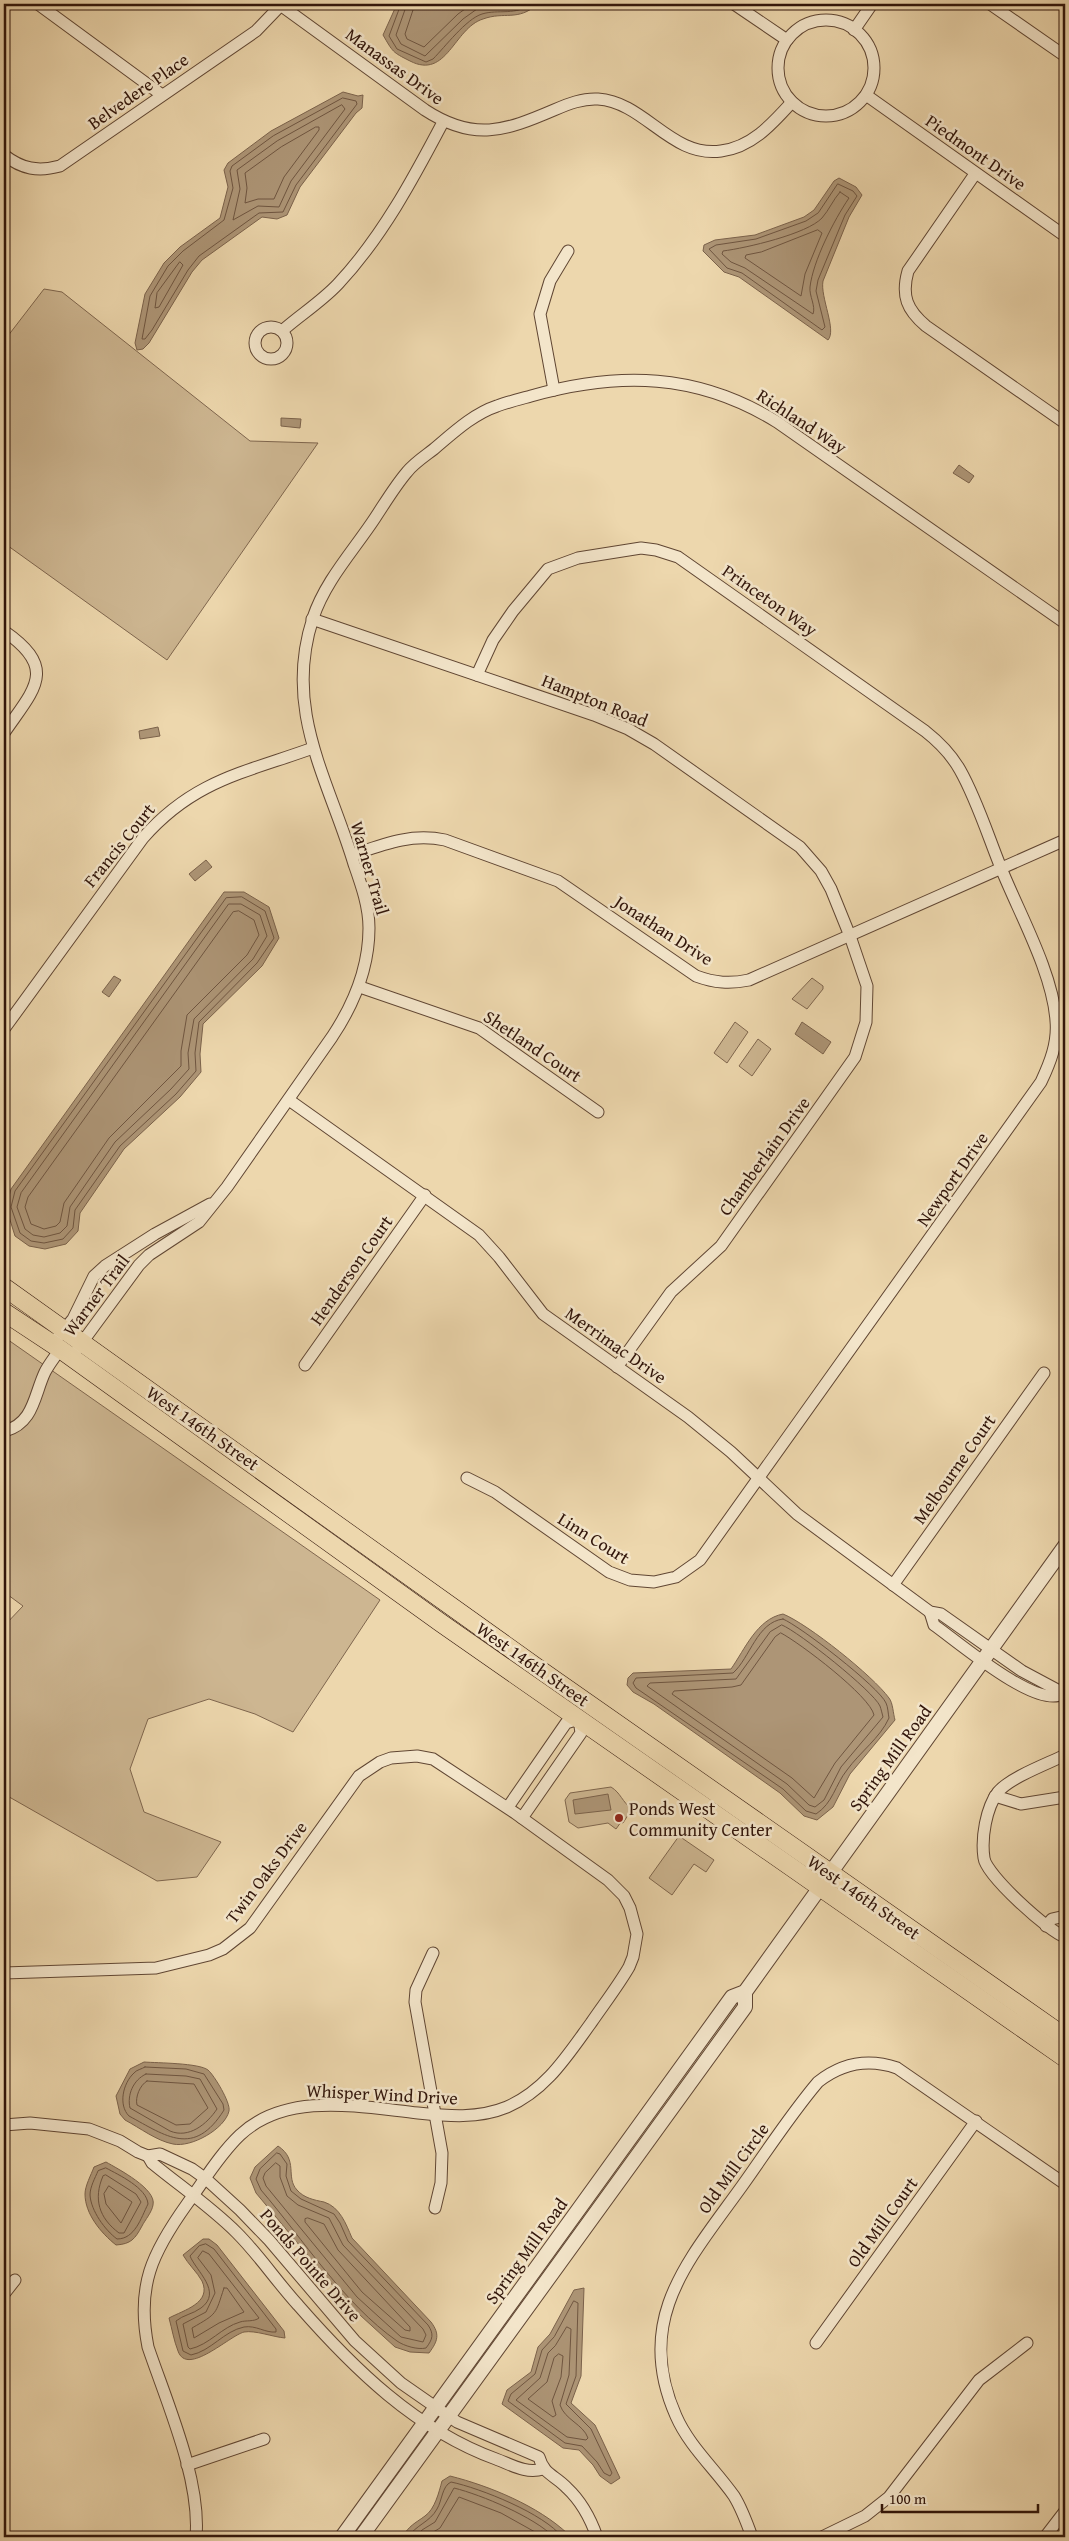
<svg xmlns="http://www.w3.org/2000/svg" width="1069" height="2541" font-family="'Gentium Book Plus',serif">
	<rect width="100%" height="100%" fill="#edd7ad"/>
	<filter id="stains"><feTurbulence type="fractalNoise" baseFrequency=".004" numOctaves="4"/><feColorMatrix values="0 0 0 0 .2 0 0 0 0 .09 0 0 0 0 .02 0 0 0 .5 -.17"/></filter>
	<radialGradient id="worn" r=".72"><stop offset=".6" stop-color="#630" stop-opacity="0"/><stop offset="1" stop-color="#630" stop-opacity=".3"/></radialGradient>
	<g fill="#cdb691" stroke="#7f664e">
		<path d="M44,289L62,292L250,441L318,443L167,660L4,543V341Z"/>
		<path d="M812,978L823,986V989L807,1009L792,999Z"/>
		<path d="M735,1022L748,1032L727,1063L714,1053Z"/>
		<path d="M758,1039L771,1049L752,1076L739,1066Z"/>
		<path d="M4,1337L380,1600L293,1732L255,1714L209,1699L148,1719L130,1769L144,1812L221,1842L197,1877L157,1881L4,1794V1626L23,1606L4,1592Z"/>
		<path d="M611,1787C621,1793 622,1802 632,1809L623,1823L621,1822L616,1829L608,1823L578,1828L569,1822L565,1800L570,1793Z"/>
		<path d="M679,1836L714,1860L706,1872L694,1864L672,1895L649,1878Z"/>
	</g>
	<g fill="#ad9576" stroke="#7b624b">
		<path d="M397,4H538C517,22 505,11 483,19C454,28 447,80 410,61C392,52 393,52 383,35Z"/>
		<path d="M343,92L358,96L363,95L362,108L356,113L300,187L287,215L277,219L262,217L202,260L192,272L149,343L143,349L137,350L135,343L145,294L164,263L180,247L220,218L228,187L224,170L228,163L271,131Z"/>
		<path d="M839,178L856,187L862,195L849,217L823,281C820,297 837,330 828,340L739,277L724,272L703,251L704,245L715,240L755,235L804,217L814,210L834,181Z"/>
		<path d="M281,418L301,419L300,428L281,426Z"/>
		<path d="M959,465L974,476L969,483L953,473Z"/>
		<path d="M158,727L160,736L140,739L139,731Z"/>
		<path d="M206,860L212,867L195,881L189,874Z"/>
		<path d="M224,892H244L269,907L279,938L262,966L203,1024L200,1054L201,1072L180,1097L124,1149L80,1213L78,1231L66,1244L45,1249L29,1246L15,1236L6,1207L11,1189Z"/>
		<path d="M114,976L121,980L109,997L102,992Z"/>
		<path d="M802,1022L831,1042L823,1054L795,1034Z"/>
		<path d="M783,1614C808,1624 873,1676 889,1698C893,1703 893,1713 895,1720L850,1774L833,1807L817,1820L804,1816L780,1793L654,1704L633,1692L627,1685L628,1678L633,1673L731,1669C745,1649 757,1619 783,1614Z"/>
		<path d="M608,1794L611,1810L575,1814L573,1800Z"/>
		<path d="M144,2062C158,2063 199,2063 208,2070C214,2075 231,2103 229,2111C225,2129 191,2148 173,2144C157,2141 140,2128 125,2120L120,2114L116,2096L130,2069Z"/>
		<path d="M278,2146C299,2160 285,2177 297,2190C304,2198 314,2200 324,2202C340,2207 346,2224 352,2238L431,2322C440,2334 438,2341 429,2353L410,2352L395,2347L349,2305L256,2193L250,2178L255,2167Z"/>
		<path d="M106,2162C118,2169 157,2189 153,2205C152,2212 145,2220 142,2226C135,2239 131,2244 116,2245C101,2233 85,2214 85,2194C85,2186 91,2175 94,2167Z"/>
		<path d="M203,2239H209L217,2245L284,2331L285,2338C273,2337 255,2330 244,2332C229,2336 187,2377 178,2351C174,2341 172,2329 169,2318C184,2310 212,2303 202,2281C197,2272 188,2264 183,2255Z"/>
		<path d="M584,2288L581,2376L571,2403L595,2425L620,2478L611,2484L600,2476L593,2465L579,2450L563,2448L502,2404L507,2390L531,2372L538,2347L550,2334L574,2290Z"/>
		<path d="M450,2476C490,2486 538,2506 568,2534L567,2537H402C410,2525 414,2524 425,2516C435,2509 439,2492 442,2481Z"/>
	</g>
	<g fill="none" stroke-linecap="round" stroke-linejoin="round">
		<g stroke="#6f5540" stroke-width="1">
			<path d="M401,4L389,36L397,49L426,62L433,59C445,47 466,19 482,14C498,9 517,16 530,4"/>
			<path d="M407,4L396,35L401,44L425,56L463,19L477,9L520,4"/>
			<path d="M415,4L405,34L407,39L424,47L458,14L472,4"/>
			<path d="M343,98L356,101L357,104L296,185L283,212L259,213L199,256L188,270L152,330L145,339H142L150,296L168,266L183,251L224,220L233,188L230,171L232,166L273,136Z"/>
			<path d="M342,105L345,109L291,181L279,207L258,206L233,220L240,189L237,170L277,141Z"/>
			<path d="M316,127H319V130L284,177L274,199H258L245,203L247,188L245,173L281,147Z"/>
			<path d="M838,184L853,191L857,196L845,215L818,280L816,291L825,327L822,330L742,273L727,268L709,249L716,245L756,239L806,221L818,213Z"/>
			<path d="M840,192L849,198C834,220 813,261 810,287C809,296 816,306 813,314L745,268L731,262L722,254L723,251C746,248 807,234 822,218C829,210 833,200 840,192Z"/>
			<path d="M818,230L822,233L805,274L801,296L745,258L746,255L761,252Z"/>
			<path d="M180,262L183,265L159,307L155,308L157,293Z"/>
			<path d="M242,897L265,911L274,938L257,963L199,1022L195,1053L196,1071L176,1094L120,1146L75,1210L73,1228L63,1239L44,1243L31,1241L20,1233L11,1207L15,1191L226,898Z"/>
			<path d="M229,904H241L260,915L267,936L253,959L194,1019L188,1053L189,1069L171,1089L115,1142L70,1207L67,1226L60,1233L44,1237L33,1235L25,1229L17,1207L21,1193Z"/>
			<path d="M239,911L254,920L259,935L247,955L187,1015L181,1051V1066L109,1138L64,1203L60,1222L56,1226L44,1229L31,1224L25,1207L28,1197L233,912Z"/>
			<path d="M783,1619C800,1626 879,1687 886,1703C888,1707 888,1713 889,1718C880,1738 860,1752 847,1770C835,1785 833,1803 816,1814L806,1811L783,1789L636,1688L633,1683L636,1678L733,1673C750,1658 757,1622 783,1619Z"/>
			<path d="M782,1625C799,1632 873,1691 880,1706C881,1709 882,1713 883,1717L841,1767L824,1800L815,1807L809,1805L787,1784L647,1686L650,1683L736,1679L770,1632Z"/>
			<path d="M781,1633C800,1643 870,1696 874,1715L835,1763L814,1798L792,1778L672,1694L674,1691L732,1687L741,1685L775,1637Z"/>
			<path d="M145,2067L186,2069L204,2074L223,2104L224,2110C194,2158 166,2136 129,2116C118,2105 123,2083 134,2073C136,2070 142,2069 145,2067Z"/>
			<path d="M146,2074L186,2076L200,2079L217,2109C207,2124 189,2139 170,2131L130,2108C127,2095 133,2080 146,2074Z"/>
			<path d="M147,2081L194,2084L208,2108L190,2124L176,2125L137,2105C135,2097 140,2085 147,2081Z"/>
			<path d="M277,2153L280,2154L287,2164L286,2176L291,2191L301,2199L334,2214L340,2223L348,2241L428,2325C434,2334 433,2339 426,2348C418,2350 404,2346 397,2341C344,2304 303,2239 261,2190L256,2179L260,2169Z"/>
			<path d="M276,2163L280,2166V2177L287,2196L298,2205L329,2218L343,2245L423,2329L426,2335L423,2342L401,2337L357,2297L266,2186L263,2178L265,2173Z"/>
			<path d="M106,2168C119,2175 147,2188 148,2204C141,2218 135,2239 117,2239C105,2230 91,2211 90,2195C90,2187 95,2178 98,2171Z"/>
			<path d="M106,2175L136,2194L141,2202L124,2233H119C99,2218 93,2199 103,2176Z"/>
			<path d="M109,2186L132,2202L121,2223L106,2204L104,2194Z"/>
			<path d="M308,2218L324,2224L338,2250L410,2327V2331L405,2330L362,2292L305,2222V2219Z"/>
			<path d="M206,2244L214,2249L276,2329V2332C265,2333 256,2325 244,2327C224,2331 211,2351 191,2355L183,2351L176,2321C183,2315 193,2314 201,2308C223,2292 196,2271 190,2256L199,2246Z"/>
			<path d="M203,2251L209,2254L259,2318C254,2322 246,2320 240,2322C222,2327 209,2345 190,2349L188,2347L183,2324L206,2312L215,2293L211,2275L198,2258Z"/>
			<path d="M224,2288H227L244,2312L219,2323L194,2338L192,2328C218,2313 215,2315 224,2288Z"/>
			<path d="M574,2301L578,2303L576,2376L566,2404L591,2429L612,2473L610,2476L604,2473L597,2462L582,2446L565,2443L508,2401L511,2394L535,2374L542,2350L554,2337Z"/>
			<path d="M567,2327L571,2329L569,2375L560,2405C565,2420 583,2424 588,2438L586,2440L567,2437L516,2400L540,2378L548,2353L555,2346Z"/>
			<path d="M559,2354L563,2356L561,2377L552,2401L556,2415L553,2417L528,2399L547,2382L554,2358Z"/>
			<path d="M408,2537C416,2525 430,2522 437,2509C442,2501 442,2486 451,2482C480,2488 545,2514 562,2537"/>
			<path d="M416,2537L422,2530L435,2522L454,2488C482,2495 534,2517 554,2537"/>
			<path d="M425,2537L440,2528L459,2497L501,2513L544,2537"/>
		</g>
		<g stroke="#604633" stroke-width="13">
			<g id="minor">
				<path d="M38,4L162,95"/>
				<path d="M279,4L425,110C474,142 505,131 554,110C568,104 583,98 598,99C645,102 671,158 721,151C752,147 772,124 792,102"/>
				<path d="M734,4L787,40"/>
				<path d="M990,4L1065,56"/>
				<circle cx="826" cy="68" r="48"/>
				<path d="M854,30L872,4"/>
				<path d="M866,95L1065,236"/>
				<path d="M4,155C22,169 38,172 60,166L256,31L282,4"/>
				<path d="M975,174L908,271C901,296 907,310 926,326L1065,423"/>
				<circle cx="271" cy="343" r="16"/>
				<path d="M282,331C300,315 321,302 338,284C382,237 413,179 443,122"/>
				<path d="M554,390L540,314L550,281L568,251"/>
				<path d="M312,619L594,715L628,729L654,744L800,847L821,871L831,889L850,936L867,986L866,1022L855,1057L721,1246L671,1292L617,1367"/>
				<path d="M4,631C59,669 34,689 4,733"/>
				<path d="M352,855C384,844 411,833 445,840L558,881L696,976C715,983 730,984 749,980L1065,840"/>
				<path d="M360,987L479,1028L598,1112"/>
				<path d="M4,1029L143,838C194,780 244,773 313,748"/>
				<path d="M289,1100L479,1235L499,1257L543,1314L688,1417L731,1452L797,1514L930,1612L941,1614L1022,1671L1065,1694"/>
				<path d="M52,1344L73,1319L94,1276L105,1266L155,1234L210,1204"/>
				<path d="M78,1348L139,1265L149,1255L199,1222L227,1187L332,1037C354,1004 369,969 369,928C369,906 361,884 354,864C328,778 283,710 313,618C325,581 354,550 375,518C385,503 395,486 407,472C414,463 425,456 434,449C453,433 473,414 497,406C508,402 520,399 531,396C619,371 698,373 777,422L1065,623"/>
				<path d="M305,1365L425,1195"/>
				<path d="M5,1431C34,1423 34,1395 45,1372C49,1364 55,1357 60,1349"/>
				<path d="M467,1478L495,1492L609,1572L630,1580L654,1582L676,1577L700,1560L1041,1082C1050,1063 1058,1043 1056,1021C1053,973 1019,913 1001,868C988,836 977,800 960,770C951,754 939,742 925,731L678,557L656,550L641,548L578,558L548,569L513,611L493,640L477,675"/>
				<path d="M893,1585L1044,1373"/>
				<path d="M930,1612L934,1625C957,1641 1036,1709 1062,1694"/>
				<path d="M1065,1755C1047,1764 1011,1777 998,1792C986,1808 981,1838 984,1858C986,1875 1049,1932 1065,1937"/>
				<path d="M995,1796L1021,1804L1065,1797"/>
				<path d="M508,1807L566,1723L579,1719"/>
				<path d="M522,1818L581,1733L579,1719"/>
				<path d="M1046,1926L1052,1919L1065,1916"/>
				<path d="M433,1953L416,1990L415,2002L442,2153L441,2183L435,2208"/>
				<path d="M4,1973L156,1968L209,1955L223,1949L250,1928L359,1776L380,1762L391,1758L417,1756L433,1759L515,1813L608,1880L624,1896L630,1908L637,1934L633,1957L629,1967C618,1986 604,2004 591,2023C567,2056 546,2090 507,2107C478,2119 448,2116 418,2113C360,2107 287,2091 240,2135C219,2155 204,2181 187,2204C152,2253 136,2286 148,2347C167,2403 201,2480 196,2537"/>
				<path d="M4,2125L30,2123L89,2129L120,2141L138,2152L148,2156L160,2154L192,2169L206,2179L240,2210L269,2240L355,2341L401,2383L457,2422L539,2457C544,2475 555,2475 567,2488C581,2501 591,2520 597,2537"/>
				<path d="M148,2156L152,2163C180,2186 211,2207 237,2233C259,2255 277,2282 298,2305C353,2368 416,2430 496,2459C512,2465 526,2474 543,2469"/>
				<path d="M4,2294L15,2280"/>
				<path d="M816,2343L976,2121"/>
				<path d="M187,2465L264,2439"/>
				<path d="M752,2537C747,2523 742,2509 734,2496C715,2469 689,2446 676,2416C633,2319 689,2260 742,2186C767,2151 790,2115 818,2082C842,2063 868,2058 897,2068L1065,2184"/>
				<path d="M822,2537L865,2516L889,2497L979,2380L1027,2343"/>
				<path d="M1045,2537L1065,2511"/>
			</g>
		</g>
		<g stroke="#604633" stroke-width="16">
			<g id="tertiary">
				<path d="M342,2537L732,1997L745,1992L1065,1546"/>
				<path d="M361,2537L745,2007V1992"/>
			</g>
		</g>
		<g stroke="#31150a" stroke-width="19">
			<g id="primary">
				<path d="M4,1287L539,1669L1065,2037"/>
				<path d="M4,1312L60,1349L441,1623L1065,2058"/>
			</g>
		</g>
		<use href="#minor" stroke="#f3e5ca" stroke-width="11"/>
		<use href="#tertiary" stroke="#f3e5ca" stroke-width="14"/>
		<use href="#primary" stroke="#edd7ad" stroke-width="18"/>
	</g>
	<circle fill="#8f2418" stroke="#f3e5ca" stroke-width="2" cx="619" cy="1818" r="5"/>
	<g text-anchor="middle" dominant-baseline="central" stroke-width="5" stroke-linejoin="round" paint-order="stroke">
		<g font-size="18" fill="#31150a" stroke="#f3e5ca">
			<text transform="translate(395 66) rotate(36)">Manassas Drive</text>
			<text transform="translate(138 91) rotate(-35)">Belvedere Place</text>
			<text transform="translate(976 152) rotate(35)">Piedmont Drive</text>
			<text transform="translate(802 421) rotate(33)">Richland Way</text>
			<text transform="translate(770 600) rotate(35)">Princeton Way</text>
			<text transform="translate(595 700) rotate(22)">Hampton Road</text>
			<text transform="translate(119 845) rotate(-51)">Francis Court</text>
			<text transform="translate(370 868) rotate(74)">Warner Trail</text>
			<text transform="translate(664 930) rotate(33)">Jonathan Drive</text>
			<text transform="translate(533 1046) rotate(34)">Shetland Court</text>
			<text transform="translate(764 1156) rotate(-54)">Chamberlain Drive</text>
			<text transform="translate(952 1179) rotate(-55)">Newport Drive</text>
			<text transform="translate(351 1270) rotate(-55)">Henderson Court</text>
			<text transform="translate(96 1295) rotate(-53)">Warner Trail</text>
			<text transform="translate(616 1345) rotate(35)">Merrimac Drive</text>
			<text transform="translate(203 1428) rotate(35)">West 146th Street</text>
			<text transform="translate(954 1469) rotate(-55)">Melbourne Court</text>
			<text transform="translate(594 1538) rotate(32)">Linn Court</text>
			<text transform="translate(533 1664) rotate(35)">West 146th Street</text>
			<text transform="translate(890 1758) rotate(-54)">Spring Mill Road</text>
			<text transform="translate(266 1872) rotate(-53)">Twin Oaks Drive</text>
			<text transform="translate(864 1897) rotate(35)">West 146th Street</text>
			<text transform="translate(382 2094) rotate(3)">Whisper Wind Drive</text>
			<text transform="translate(733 2168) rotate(-54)">Old Mill Circle</text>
			<text transform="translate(882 2222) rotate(-54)">Old Mill Court</text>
			<text transform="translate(526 2251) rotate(-54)">Spring Mill Road</text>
			<text transform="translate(311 2265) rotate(49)">Ponds Pointe Drive</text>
		</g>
		<g font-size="18" fill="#31150a" stroke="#f3e5ca" text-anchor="start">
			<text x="629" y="1808">Ponds West<tspan x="629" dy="21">Community Center</tspan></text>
		</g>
	</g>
	<rect width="1069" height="2541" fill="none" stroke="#edd7ad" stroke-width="20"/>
	<rect x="5" y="5" width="1059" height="2531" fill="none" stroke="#31150a" stroke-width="2.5"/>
	<rect x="10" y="10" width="1049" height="2521" fill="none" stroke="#31150a"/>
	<path d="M882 2504v8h156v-8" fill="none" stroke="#31150a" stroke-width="2.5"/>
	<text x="889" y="2504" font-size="15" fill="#31150a" stroke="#f3e5ca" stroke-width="4" paint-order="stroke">100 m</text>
	<rect width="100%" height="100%" filter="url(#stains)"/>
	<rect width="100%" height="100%" fill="url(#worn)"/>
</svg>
